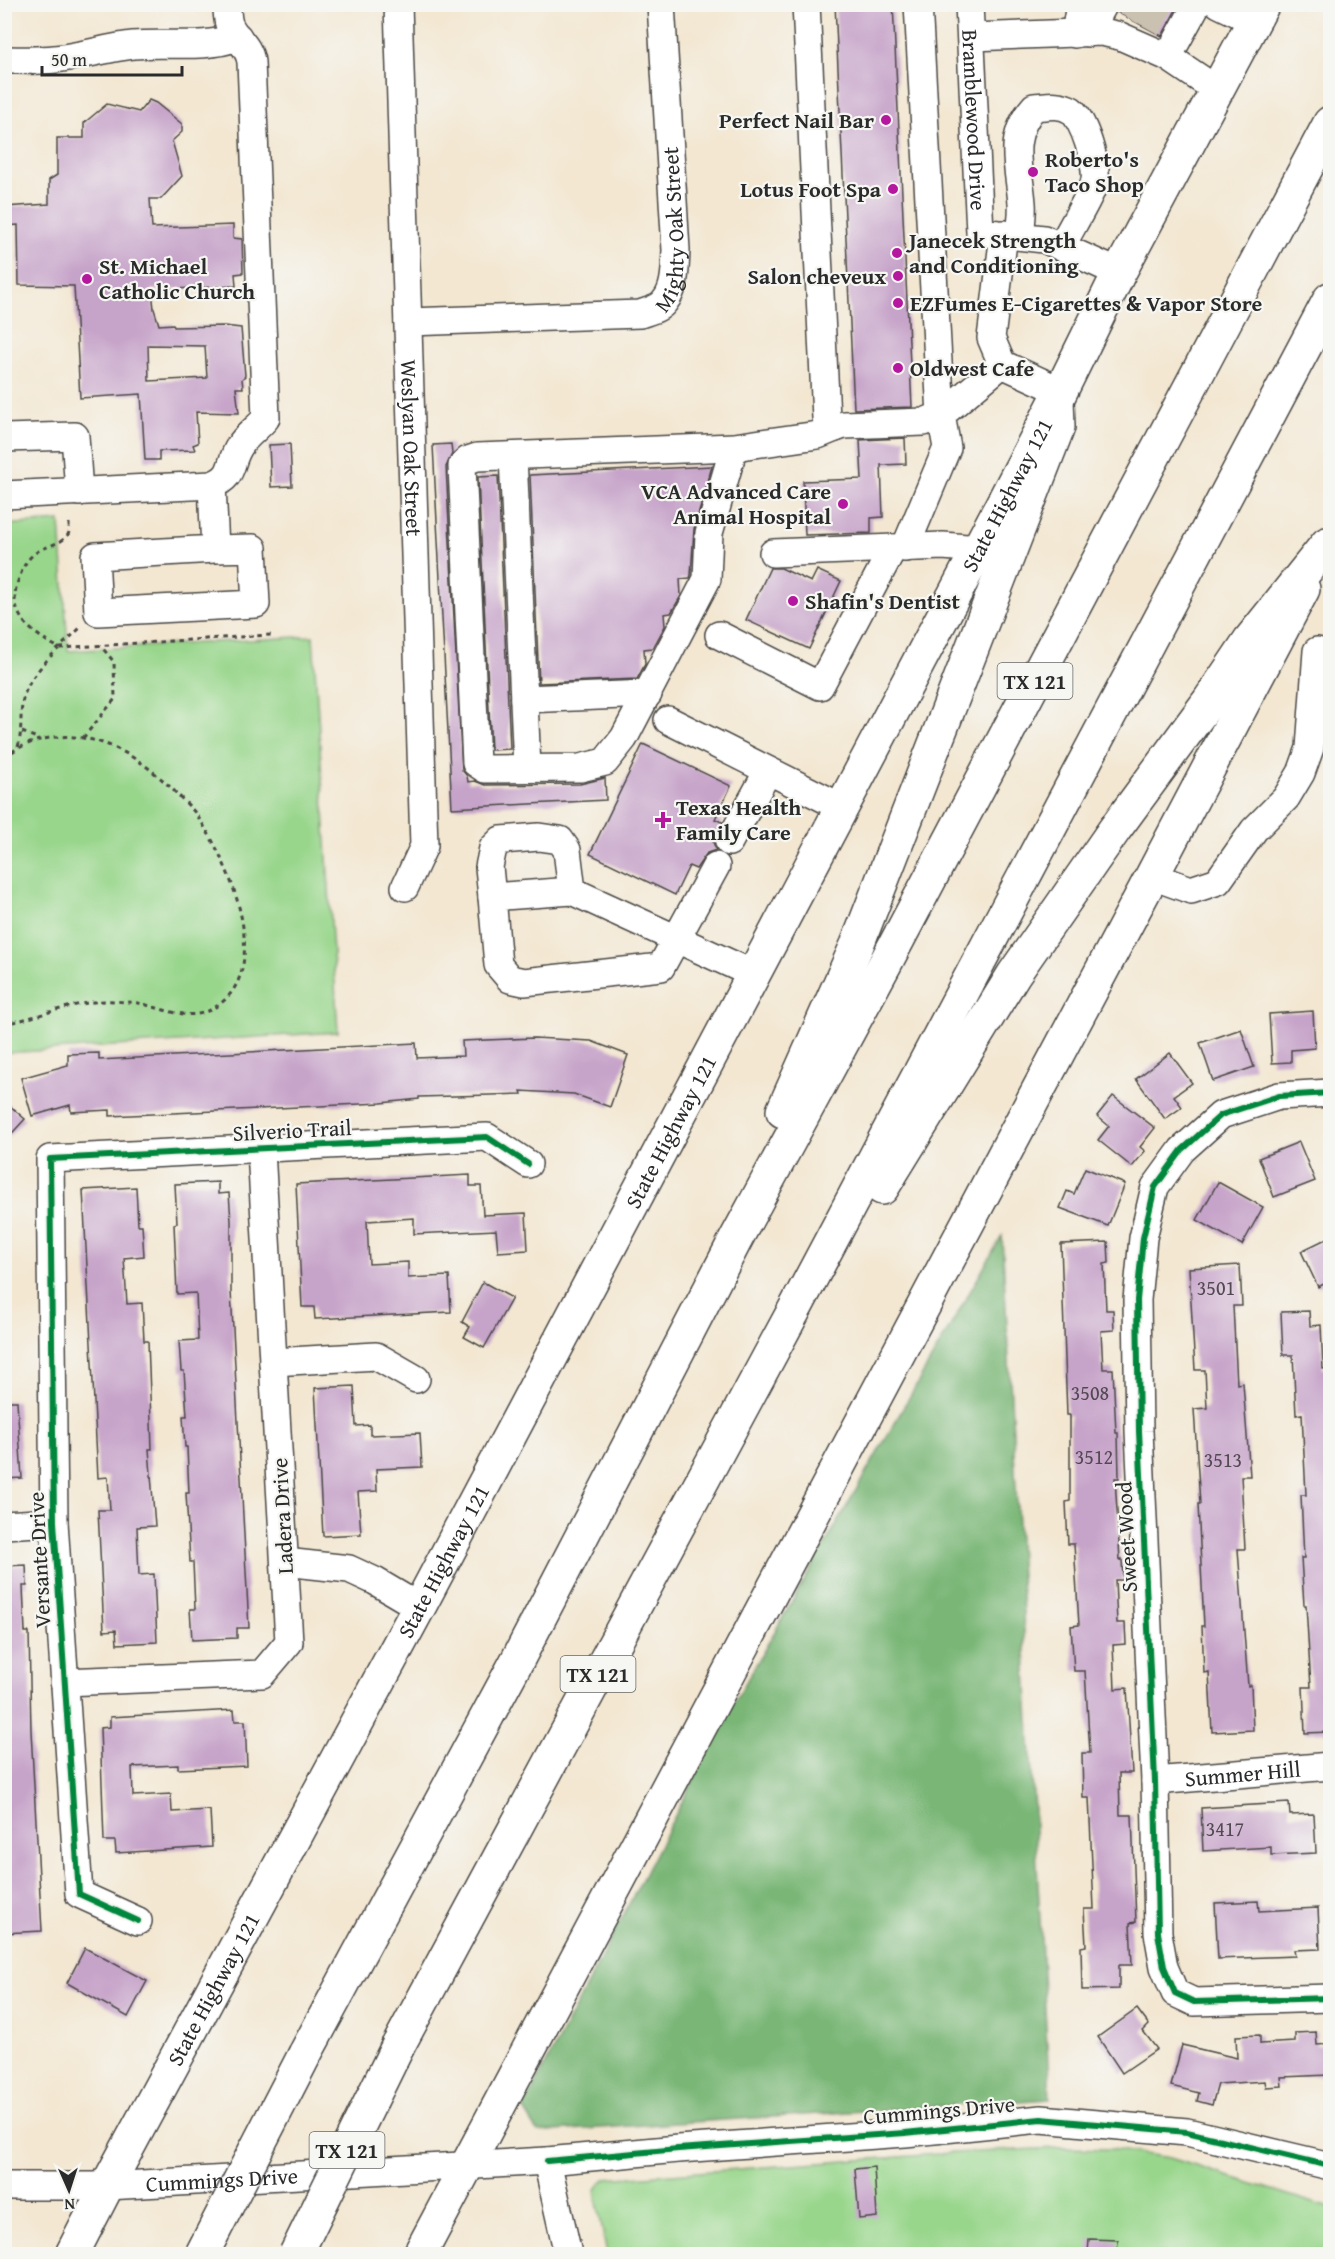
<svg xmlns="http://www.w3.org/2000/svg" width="1335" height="2259" font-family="'Gentium Book Plus',serif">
	<rect width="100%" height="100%" fill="#f6f6f2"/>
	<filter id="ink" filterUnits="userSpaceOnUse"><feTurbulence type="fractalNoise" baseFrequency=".0167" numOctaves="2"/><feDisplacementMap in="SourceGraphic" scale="12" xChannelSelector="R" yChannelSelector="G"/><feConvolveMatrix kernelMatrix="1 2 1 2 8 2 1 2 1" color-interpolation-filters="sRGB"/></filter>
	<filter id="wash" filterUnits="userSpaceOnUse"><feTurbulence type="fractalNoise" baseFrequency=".008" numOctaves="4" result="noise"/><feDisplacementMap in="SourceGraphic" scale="24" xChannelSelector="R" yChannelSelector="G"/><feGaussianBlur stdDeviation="1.35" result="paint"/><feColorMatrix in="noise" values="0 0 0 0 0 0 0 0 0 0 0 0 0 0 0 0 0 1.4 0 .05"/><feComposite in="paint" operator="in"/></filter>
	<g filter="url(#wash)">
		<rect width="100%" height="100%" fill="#f3e7d2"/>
		<g fill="#98d68b" stroke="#62805b" stroke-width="1.5">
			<path d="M60,521L68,651L313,636L338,1032L5,1053V525Z"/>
			<path d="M1060,2148L1112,2149L1170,2158L1330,2208V2254H607L595,2190L605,2179L952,2153Z"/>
		</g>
		<path fill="#7ab777" stroke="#527151" stroke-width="1.5" d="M1002,1236L1050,2099L538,2132L523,2108L732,1706Z"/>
		<g id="blocks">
			<g fill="#c6a3c9" fill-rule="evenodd">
				<path d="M835,4H893L912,407L854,409Z"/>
				<path d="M1118,4H1179L1162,36L1117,12Z"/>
				<path d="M149,100L156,103L182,124V132L172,141L182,176L161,199H150L152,228L233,225V238L242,239L243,273L235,274L236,286L152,290L154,309L159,325L173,324L174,327L224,326L241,328L245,376L242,379L243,388H236L239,413L196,412L198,443L193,445L195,450L159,451V460H145L141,394L80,398L74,286L19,285L18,225L4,226V207L49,204V180L57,175V138H84V123L107,104L139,112ZM148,345L205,346L207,378L149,381Z"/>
				<path d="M905,438L906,464L881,465L883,517L871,518V533L805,535L803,481L862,479L860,440Z"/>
				<path d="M290,444L292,486L271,487L269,445Z"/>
				<path d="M451,444L452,454L446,467L462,770L467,776L468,782L475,781L485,785L580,784L605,778L606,800L452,808L433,445Z"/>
				<path d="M712,466L705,492H701L702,502L694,529L691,575L690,578L680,579L681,596L671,613L664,614L665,626L653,648L644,649L645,664L637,679L539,683L530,475Z"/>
				<path d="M498,476L510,749L491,750L478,477Z"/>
				<path d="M770,568H781L811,582L817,570L841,581L809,649L746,620Z"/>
				<path d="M643,744L731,786L715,819L722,822L713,842L716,850L707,853L696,869L689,866L675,895L590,854Z"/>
				<path d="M1313,1011L1315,1048L1291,1050V1062L1272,1063L1269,1014Z"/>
				<path d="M1241,1029L1254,1067L1213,1081L1200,1043Z"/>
				<path d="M534,1038L591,1041L628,1055L610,1107L574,1094L521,1091L522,1094L419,1097V1099L381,1103L110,1116V1110L71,1112L70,1105L32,1116L21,1078L68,1065V1054L99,1053V1060L416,1043L417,1058L463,1056L462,1041Z"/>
				<path d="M1170,1053L1192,1083L1174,1096L1182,1107L1165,1119L1136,1079Z"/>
				<path d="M1113,1096L1155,1128L1140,1147L1145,1151L1132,1167L1098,1140L1109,1126L1097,1116Z"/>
				<path d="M4,1101L25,1119L4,1142Z"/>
				<path d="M1299,1142L1315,1181L1274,1197L1259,1158Z"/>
				<path d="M1085,1168L1125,1184L1108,1226L1060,1208L1067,1191L1074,1194Z"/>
				<path d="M470,1175V1186H481L483,1215L526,1213L528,1250L498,1252L496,1230L414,1234V1218L367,1221L369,1264L408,1262V1278L449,1276L451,1312L315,1319L314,1307H302L296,1184Z"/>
				<path d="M218,1182V1194L229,1193L231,1221V1291L249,1628H237V1638L192,1640L190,1609H195L193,1562H190L186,1493H189L187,1447H185L183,1416H187L184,1371H181L179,1341L198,1340L196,1293L177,1294L174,1224L177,1223L175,1184Z"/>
				<path d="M1218,1182L1263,1207L1242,1245L1197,1220Z"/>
				<path d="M136,1187L138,1225H142L144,1256L124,1258L127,1304L142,1303L144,1341H148L152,1449H149L155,1526L137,1527L139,1575L154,1574L157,1642L117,1644L116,1630L104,1631L98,1510H110L108,1477L98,1478L83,1190Z"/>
				<path d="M1330,1237V1281L1318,1287L1301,1251Z"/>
				<path d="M1108,1242L1109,1263L1104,1264L1106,1310H1113L1114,1330L1101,1331L1103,1369H1113L1116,1433H1118L1119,1478H1115L1120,1560L1122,1559L1123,1580H1115L1117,1623H1125L1126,1644L1113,1645L1115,1689L1127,1688L1132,1773H1119L1120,1815H1132L1136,1922L1130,1923L1132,1965H1119V1989L1082,1990L1081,1947L1086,1946L1084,1909H1094L1089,1798H1083L1082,1753H1090L1085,1671H1074L1071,1626L1079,1625L1074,1544H1068L1066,1502L1070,1501V1415H1067L1061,1244Z"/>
				<path d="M1240,1265L1242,1306H1233L1237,1384L1243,1383L1250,1476H1241L1245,1549H1238L1248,1686L1251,1685L1253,1730L1212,1732L1209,1672L1204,1673L1202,1626H1204L1198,1504H1200L1194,1409L1207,1408L1205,1370H1195L1189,1268Z"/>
				<path d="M483,1282L512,1298L484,1348L464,1337L470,1327L462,1322Z"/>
				<path d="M1309,1311L1310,1326L1321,1325L1323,1369L1330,1368V1732L1305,1733L1303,1687H1311L1306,1605H1304L1301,1558H1304L1301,1495H1306L1302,1414L1296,1415L1293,1355H1283L1281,1312Z"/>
				<path d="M354,1386L356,1426L370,1425V1435L420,1433L422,1467L376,1469L377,1491L358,1492L361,1534L323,1536L315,1388Z"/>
				<path d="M4,1401H17L22,1478L4,1479Z"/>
				<path d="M26,1565L27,1586H23L25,1632H29L31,1731L42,1931L4,1933V1566Z"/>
				<path d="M234,1710L235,1721H245L247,1766L178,1769V1765L132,1767L133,1796L171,1794L172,1812L210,1810L212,1847L116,1853L115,1841H104L100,1728L110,1727V1717Z"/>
				<path d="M1289,1803L1290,1815L1314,1814L1316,1853L1271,1855V1847L1203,1851L1201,1808Z"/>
				<path d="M1258,1901L1259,1911L1318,1908L1320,1949L1294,1950L1295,1956L1218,1959L1215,1903Z"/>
				<path d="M85,1948L147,1981L128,2017L67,1983Z"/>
				<path d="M1137,2009L1149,2025L1143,2031L1157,2049L1122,2073L1098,2037Z"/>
				<path d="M1316,2032L1317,2045L1330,2044V2075L1281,2077L1282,2086L1266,2087L1265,2081L1218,2084L1212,2105L1197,2101L1199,2093L1171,2086L1182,2045L1237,2058L1236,2036L1260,2035V2044L1295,2042V2033Z"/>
				<path d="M874,2167L877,2217L859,2219L855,2169Z"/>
				<path d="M1089,2239L1118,2240L1117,2254H1088Z"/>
			</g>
		</g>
	</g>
	<g filter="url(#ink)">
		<use href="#blocks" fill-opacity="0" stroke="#494744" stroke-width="1.5"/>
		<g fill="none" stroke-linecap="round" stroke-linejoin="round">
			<g stroke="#cbc1b1" stroke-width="27" stroke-dasharray="27 14" stroke-linecap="butt">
				<path d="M1126,17L1133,4"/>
				<path d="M1147,28L1160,4"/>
			</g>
			<g stroke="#494744" stroke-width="30">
				<g id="minor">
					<path id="s1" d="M398,4L424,846L405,887"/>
					<path d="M806,4L826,418L835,428L844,425L924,422L941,415L1002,364"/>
					<path id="s2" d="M969,4L980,232L1044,239L1119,273"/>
					<path d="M1197,4L1168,57L1217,90"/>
					<path d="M1219,4L1254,21"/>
					<path d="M1088,33L1103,6"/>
					<path d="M1075,34L1080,4"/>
					<path d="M971,37L1102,32L1120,36L1168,57"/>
					<path d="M4,60C21,60 39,61 55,59C82,56 107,48 133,45C169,42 204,49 238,37"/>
					<path d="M1004,234L991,338L1002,364L1061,391"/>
					<path d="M1020,236C1021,225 1023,214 1022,203C1019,166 1007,138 1034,107C1047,106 1059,103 1071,110C1084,120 1097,164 1095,180C1093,192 1068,233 1061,247"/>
					<path id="s3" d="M408,322L640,314C648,311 660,309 665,301C676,288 675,266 676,250L661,4"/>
					<path d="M4,438L75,436L79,492"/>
					<path d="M734,447L477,457L468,460L462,466L476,763L485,769L580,768L605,762L624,738L707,579L709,533L734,447L818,435L835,428"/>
					<path d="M513,456L527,768"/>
					<path d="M212,485L215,549L253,548L256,604L98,612L95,556L215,549"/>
					<path d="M4,495L212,485C235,476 228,465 239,447C245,436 258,428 266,418L251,62C249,45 235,39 229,24C227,18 227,11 227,4"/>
					<path d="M905,548L947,448L941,415L918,4"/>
					<path d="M773,553L943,546L979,549"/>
					<path d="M719,635L820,686L893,548"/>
					<path d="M524,699L648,694"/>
					<path d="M668,720L841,807"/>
					<path d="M729,842L768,771"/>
					<path d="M716,866L661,967L524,982L510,979L498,965L492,897L572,891L753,974"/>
					<path d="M1152,876L1191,890L1218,881L1254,830L1286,798L1301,773L1310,748L1317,651"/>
					<path d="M492,897L489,867L493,848L501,840L539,837L560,840L567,850L572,891"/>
					<path d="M1330,1093L1279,1096L1221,1115L1182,1150L1155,1187L1143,1238L1137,1300L1139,1431L1155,1781L1158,1933L1164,1967L1175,1993L1194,2002L1330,1998"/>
					<path d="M273,1362L376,1356L416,1379"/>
					<path d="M4,1525L54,1522"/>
					<path d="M285,1562L349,1569L375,1581L419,1607"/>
					<path d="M64,1682L262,1674L289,1642L261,1150"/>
					<path id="s4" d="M1155,1781L1330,1766"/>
					<path d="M138,1921L79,1894L54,1522L50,1159L487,1137L528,1164"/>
					<path d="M547,2161L568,2254"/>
					<path id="s5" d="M4,2186H107L547,2161L678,2149L905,2133L1041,2119L1187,2132L1330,2166"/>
				</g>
			</g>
			<g stroke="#494744" stroke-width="36">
				<g id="major">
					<path id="s6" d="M72,2254L107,2186L419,1607L1006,497L1057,399L1119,273L1263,4"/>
					<path d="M420,2254L1152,876L1303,589"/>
				</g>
			</g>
			<g stroke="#494744" stroke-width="36">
				<g id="highway">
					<path d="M783,1111L857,945L1058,427L1057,399"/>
					<path d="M882,1188L1014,974L1115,829L1209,701L1250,640L1327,544"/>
					<path d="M398,2046L798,1303L1330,299"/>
					<path d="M305,2054L518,1659L737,1237L886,962L1330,123"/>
				</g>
			</g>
			<g stroke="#494744" stroke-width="3" stroke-dasharray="4.5 4.5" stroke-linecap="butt">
				<path d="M69,523C69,528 70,533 67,536C60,545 43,546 34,554C25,561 22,570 18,581C6,615 33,634 59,648L271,635"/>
				<path d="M22,732L37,738"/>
				<path d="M83,738L115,699L114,662L100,645"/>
				<path d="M18,747C22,733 20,720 22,705C25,675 61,647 81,627"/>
				<path d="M4,757C65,714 131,745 177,794C184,801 193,809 198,817C230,863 279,978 208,1011C187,1021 159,1007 138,1003C130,1002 123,1002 115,1001C80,999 40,1017 4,1024"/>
			</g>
			<use href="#minor" stroke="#fff" stroke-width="27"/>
			<use href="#major" stroke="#fff" stroke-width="33"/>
			<use href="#highway" stroke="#fff" stroke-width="33"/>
			<g stroke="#494744" stroke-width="36" stroke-linecap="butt">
				<g id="highway-bridge">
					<path d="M202,2254L305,2054"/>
					<path d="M296,2254L398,2046"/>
				</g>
			</g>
			<use href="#highway-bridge" stroke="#fff" stroke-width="33"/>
			<g stroke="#f6f6f2" stroke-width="10">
				<g id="cycleway">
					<path d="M1330,1093L1279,1096L1221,1115L1182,1150L1155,1187L1143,1238L1137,1300L1139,1431L1155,1781L1158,1933L1164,1967L1175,1993L1194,2002L1330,1998"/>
					<path d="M138,1921L79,1894L54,1522L50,1159L487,1137L528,1164"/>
					<path d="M547,2161L678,2149L905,2133L1041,2119L1187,2132L1330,2166"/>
				</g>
			</g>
			<use href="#cycleway" stroke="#00873e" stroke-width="6"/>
		</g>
	</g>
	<g fill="#b5179e" stroke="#f6f6f2" stroke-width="2">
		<circle cx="886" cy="120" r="6"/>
		<circle cx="1033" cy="172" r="6"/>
		<circle cx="893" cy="189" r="6"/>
		<circle cx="897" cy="253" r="6"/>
		<circle cx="898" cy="276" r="6"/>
		<circle cx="87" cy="279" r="6"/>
		<circle cx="898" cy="303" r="6"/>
		<circle cx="898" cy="368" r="6"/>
		<circle cx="843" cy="504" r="6"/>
		<circle cx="793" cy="601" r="6"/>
		<path d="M660 811h6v6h6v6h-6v6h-6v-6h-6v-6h6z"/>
	</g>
	<g text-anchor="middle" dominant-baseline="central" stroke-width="4.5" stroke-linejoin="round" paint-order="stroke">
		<g font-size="20" fill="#524952">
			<text x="1216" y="1287">3501</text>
			<text x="1090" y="1392">3508</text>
			<text x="1094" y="1456">3512</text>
			<text x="1223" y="1459">3513</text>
			<text x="1225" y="1828">3417</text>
		</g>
		<g fill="#f6f6f2" stroke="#686867" stroke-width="1.5">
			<rect x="997.5" y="663" width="75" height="36" rx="4.5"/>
			<rect x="560.5" y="1656" width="75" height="36" rx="4.5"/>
			<rect x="309.5" y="2132" width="75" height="36" rx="4.5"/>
		</g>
		<g font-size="21" font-weight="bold" fill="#2b2b2b">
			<text x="1035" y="681">TX 121</text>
			<text x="598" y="1674">TX 121</text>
			<text x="347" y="2150">TX 121</text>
		</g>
		<g font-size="22" font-weight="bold" fill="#2b2b2b" stroke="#f6f6f2" text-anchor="start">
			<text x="874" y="120" text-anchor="end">Perfect Nail Bar</text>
			<text x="1045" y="159">Roberto's<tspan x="1045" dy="25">Taco Shop</tspan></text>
			<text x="881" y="189" text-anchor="end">Lotus Foot Spa</text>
			<text x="909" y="240">Janecek Strength<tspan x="909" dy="25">and Conditioning</tspan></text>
			<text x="99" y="266">St. Michael<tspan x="99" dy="25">Catholic Church</tspan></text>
			<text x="886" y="276" text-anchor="end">Salon cheveux</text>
			<text x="910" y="303">EZFumes E-Cigarettes &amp; Vapor Store</text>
			<text x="910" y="368">Oldwest Cafe</text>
			<text x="831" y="491" text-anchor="end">VCA Advanced Care<tspan x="831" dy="25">Animal Hospital</tspan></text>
			<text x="805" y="601">Shafin's Dentist</text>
			<text x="676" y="807">Texas Health<tspan x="676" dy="25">Family Care</tspan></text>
		</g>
		<g font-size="22" fill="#2b2b2b" stroke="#f6f6f2">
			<text stroke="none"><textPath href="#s2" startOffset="116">Bramblewood Drive</textPath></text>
			<text stroke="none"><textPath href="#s3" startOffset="334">Mighty Oak Street</textPath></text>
			<text stroke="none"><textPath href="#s1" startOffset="444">Weslyan Oak Street</textPath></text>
			<text stroke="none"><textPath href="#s6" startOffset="1992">State Highway 121</textPath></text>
			<text transform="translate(292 1130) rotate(-3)">Silverio Trail</text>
			<text stroke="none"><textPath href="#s6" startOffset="1272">State Highway 121</textPath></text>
			<text transform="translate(282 1516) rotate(-93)">Ladera Drive</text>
			<text transform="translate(1126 1537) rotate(-93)">Sweet Wood</text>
			<text transform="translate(39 1560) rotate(-93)">Versante Drive</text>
			<text stroke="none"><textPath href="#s6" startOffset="786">State Highway 121</textPath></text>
			<text stroke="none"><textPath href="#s4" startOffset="88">Summer Hill</textPath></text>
			<text stroke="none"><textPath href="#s6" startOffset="300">State Highway 121</textPath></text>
			<text transform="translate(939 2110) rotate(-5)">Cummings Drive</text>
			<text stroke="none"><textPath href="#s5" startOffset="218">Cummings Drive</textPath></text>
		</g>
	</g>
	<rect width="1335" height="2259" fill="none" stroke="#f6f6f2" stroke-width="24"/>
	<g transform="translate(69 2190) rotate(177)" stroke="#f6f6f2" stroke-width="4.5" paint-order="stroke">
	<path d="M0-4.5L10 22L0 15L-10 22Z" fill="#2b2b2b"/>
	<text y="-9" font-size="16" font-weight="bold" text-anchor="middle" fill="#2b2b2b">N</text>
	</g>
	<path d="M42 66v9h140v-9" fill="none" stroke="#2b2b2b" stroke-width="3"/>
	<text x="51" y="66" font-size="18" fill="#2b2b2b" stroke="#f6f6f2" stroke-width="4.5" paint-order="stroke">50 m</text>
</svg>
